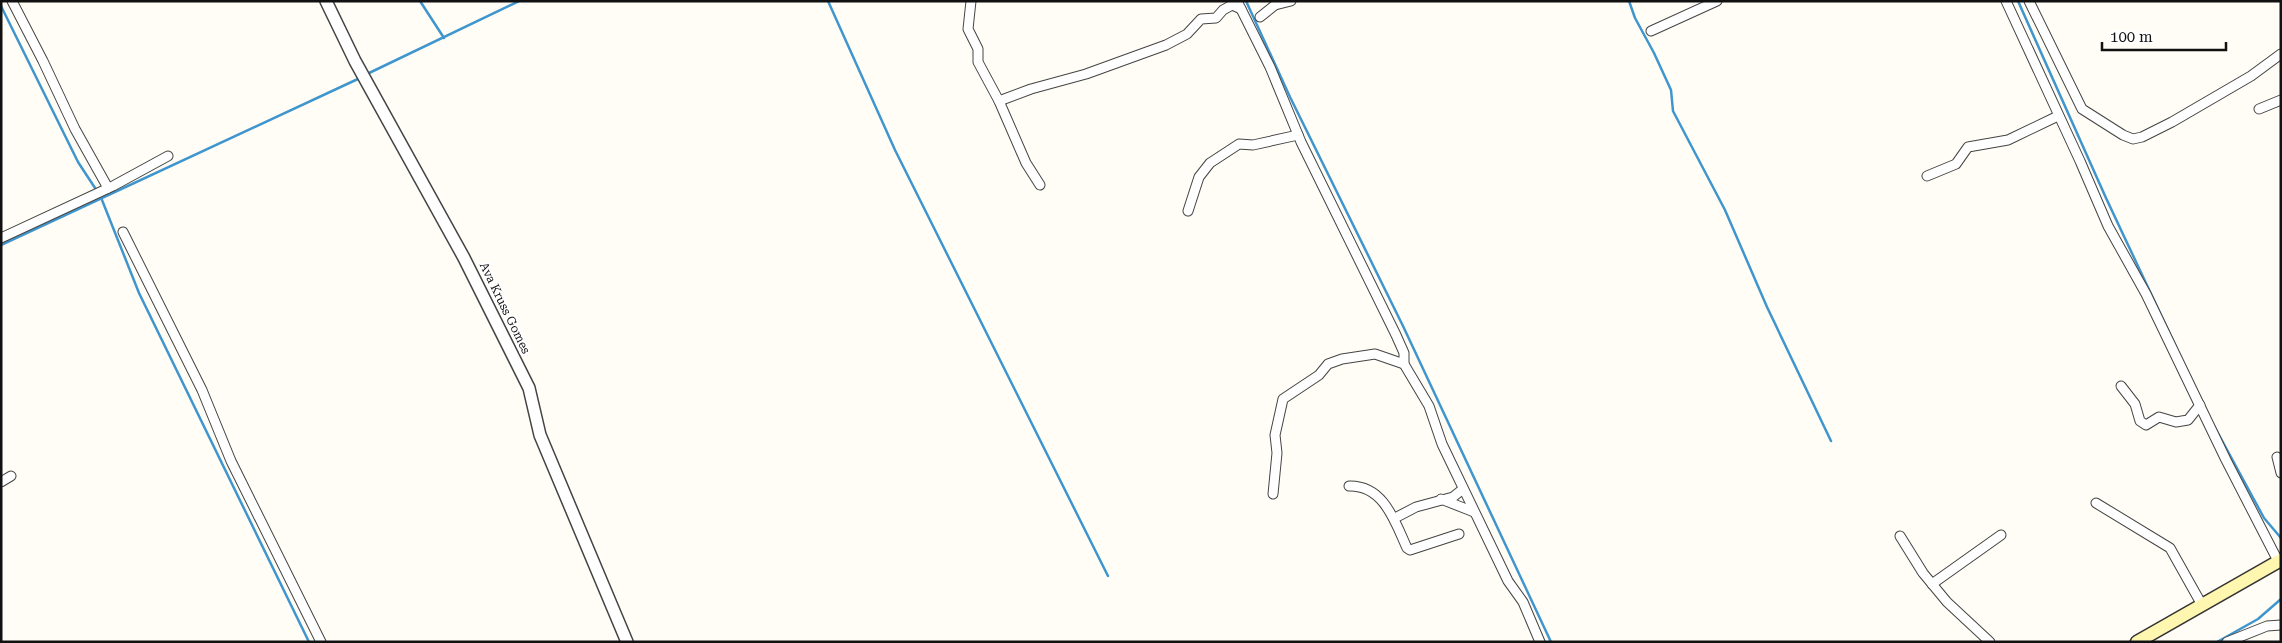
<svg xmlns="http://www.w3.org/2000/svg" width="2282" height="643" font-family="'Roboto Serif',serif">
	<rect width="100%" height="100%" fill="#fffdf5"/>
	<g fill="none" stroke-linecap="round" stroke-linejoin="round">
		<g stroke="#3f96cf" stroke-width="2.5">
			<path d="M420,1L444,38"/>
			<path d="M828,1L895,150L1108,576"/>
			<path d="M1246,1L1290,97L1403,326L1551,642"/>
			<path d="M1629,1L1635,18L1654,53L1671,90L1673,111L1725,210L1767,307L1831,441"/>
			<path d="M2018,1L2106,198L2176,347"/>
			<path d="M1,6L78,162L97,191"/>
			<path d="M367,74L519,1"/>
			<path d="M100,195L139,293L309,642"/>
			<path d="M1,245L360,78"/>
			<path d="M2213,424L2264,518L2281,538"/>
			<path d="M2217,642L2258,619L2281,599"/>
		</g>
		<g stroke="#444" stroke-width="11">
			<g id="minor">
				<path d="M12,1L43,61L75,129L108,188"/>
				<path d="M971,1L968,29L978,49V62L999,101"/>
				<path d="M1237,1L1270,67L1301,142L1396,335L1404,353V364L1429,406L1442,444L1508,581L1523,602L1540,642"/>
				<path d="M2006,1L2080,161L2108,226L2146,294L2226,460L2278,561"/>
				<path d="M2029,1L2082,109L2123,135L2133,139L2142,137L2172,122L2251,76L2281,54"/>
				<path d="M1260,17L1275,5L1291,1"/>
				<path d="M1651,31L1717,1"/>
				<path d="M2259,109L2281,100"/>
				<path d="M1927,176L1956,164L1968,147L2008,140L2058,116"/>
				<path d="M1040,185L1026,163L999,101L1031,89L1086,74L1166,45L1187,34L1201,19L1216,18L1223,10L1232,5L1241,9"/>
				<path d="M1188,211L1199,177L1210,163L1239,144L1253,145L1298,135"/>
				<path d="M123,232L202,390L231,461L321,642"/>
				<path d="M1,238L113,186L168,156"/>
				<path d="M2121,386L2135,404L2140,421L2146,425L2159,417L2176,422L2188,420L2200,405"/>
				<path d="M2277,457L2281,473"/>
				<path d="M1,482L11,476"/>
				<path d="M1349,486C1384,485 1395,522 1407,548L1410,550L1459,534"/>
				<path d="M1273,494L1277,453L1275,435L1283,399L1319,375L1328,364L1342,359L1375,354L1404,364"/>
				<path d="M1441,499L1474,512"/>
				<path d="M2096,503L2170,548L2202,605"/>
				<path d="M1395,518L1416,507L1453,497L1463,489"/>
				<path d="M1900,536L1923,573L1947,602L1990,642"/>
				<path d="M1932,584L2001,535"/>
				<path d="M2227,642L2267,626L2281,625"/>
			</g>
		</g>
		<g stroke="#444" stroke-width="14">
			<path id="tertiary" d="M326,1L355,61L464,258L529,388L540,435L627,642"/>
		</g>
		<g stroke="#333" stroke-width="15">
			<path id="secondary" d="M2137,642L2281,560"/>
		</g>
		<use href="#minor" stroke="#fff" stroke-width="9"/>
		<use href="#tertiary" stroke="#fff" stroke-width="11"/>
		<use href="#secondary" stroke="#fff6b0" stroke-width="12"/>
	</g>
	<g text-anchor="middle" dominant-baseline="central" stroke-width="5" stroke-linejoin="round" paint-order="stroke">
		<g font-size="12" fill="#111" stroke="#fff">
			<text transform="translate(505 308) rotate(64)">Ava Kruss Gomes</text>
		</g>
	</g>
	<rect width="2282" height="643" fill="none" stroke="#111111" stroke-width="5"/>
	<path d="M2102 42v8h124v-8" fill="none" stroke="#111111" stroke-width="2.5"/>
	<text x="2110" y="42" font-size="15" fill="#111111" stroke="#ffffff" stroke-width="4" paint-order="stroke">100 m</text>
</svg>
